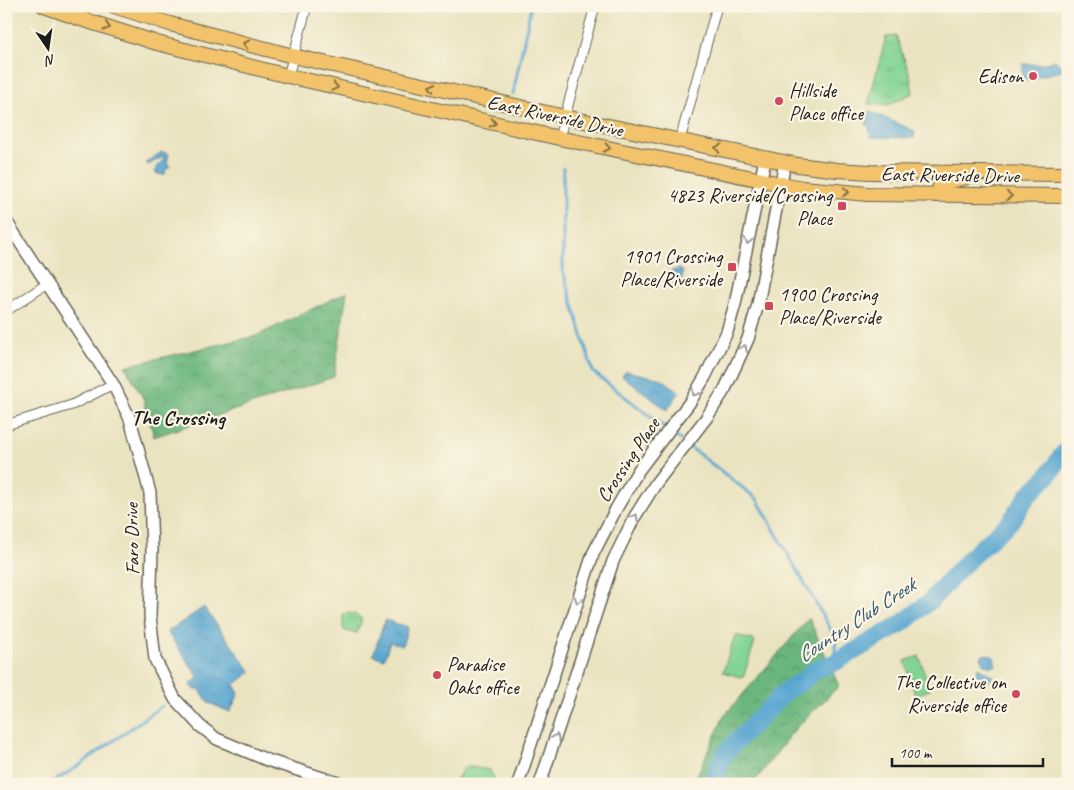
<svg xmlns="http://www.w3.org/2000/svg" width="1074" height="790" font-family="Caveat,sans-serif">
	<defs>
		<pattern id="grass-tufts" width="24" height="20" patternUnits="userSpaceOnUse" patternTransform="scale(1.25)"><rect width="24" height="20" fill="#83d494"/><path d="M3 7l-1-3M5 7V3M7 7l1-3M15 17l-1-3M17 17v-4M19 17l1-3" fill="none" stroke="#71b57f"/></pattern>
		<pattern id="forest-crowns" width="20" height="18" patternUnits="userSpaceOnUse" patternTransform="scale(1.25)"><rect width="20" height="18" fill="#6ab67e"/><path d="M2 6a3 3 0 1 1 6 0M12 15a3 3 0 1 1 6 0" fill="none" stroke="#569366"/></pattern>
		<pattern id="water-ripples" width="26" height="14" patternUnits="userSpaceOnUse" patternTransform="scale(1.25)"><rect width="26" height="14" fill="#56a5d0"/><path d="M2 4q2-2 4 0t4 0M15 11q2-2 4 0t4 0" fill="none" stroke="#4686a8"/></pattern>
	</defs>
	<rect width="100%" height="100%" fill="#fcf5e5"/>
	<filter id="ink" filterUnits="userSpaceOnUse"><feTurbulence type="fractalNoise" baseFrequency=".02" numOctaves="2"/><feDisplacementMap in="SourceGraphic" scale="10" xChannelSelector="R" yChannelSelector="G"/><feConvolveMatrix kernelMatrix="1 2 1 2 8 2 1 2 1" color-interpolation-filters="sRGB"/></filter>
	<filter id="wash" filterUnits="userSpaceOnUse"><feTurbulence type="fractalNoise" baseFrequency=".0096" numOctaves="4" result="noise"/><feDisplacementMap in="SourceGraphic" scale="20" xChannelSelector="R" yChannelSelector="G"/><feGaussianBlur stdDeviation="1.12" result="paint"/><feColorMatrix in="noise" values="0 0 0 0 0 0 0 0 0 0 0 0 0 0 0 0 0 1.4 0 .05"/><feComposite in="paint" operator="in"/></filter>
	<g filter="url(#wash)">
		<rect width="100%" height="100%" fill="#eae3c0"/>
		<g fill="url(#grass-tufts)" stroke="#507858">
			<path d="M896,36L910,75L913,93L888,105L868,104L886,37Z"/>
			<path d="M346,613L354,614L361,618C362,624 358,628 357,633L345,631L343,629V615Z"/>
			<path d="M465,766L490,770L494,778V784H458L456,780Z"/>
		</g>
		<g fill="url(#forest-crowns)" stroke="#43694d">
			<path d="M347,292L334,377L154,437L143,398L125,366L256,336Z"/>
			<path d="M809,618L839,686L795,729L753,784H693L724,716Z"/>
		</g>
		<g fill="#83d494" stroke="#507858">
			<path d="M735,635L755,641L743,678L723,672Z"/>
			<path d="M919,656L930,690L915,695L905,661Z"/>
		</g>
		<g fill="url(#water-ripples)" stroke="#396076">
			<path d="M1055,60L1065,70L1022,81L1023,64H1042Z"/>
			<path d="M869,111L915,131L914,138L871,137L869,127L866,125Z"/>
			<path d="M162,152L169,154L167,163L170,167L166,169L165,174L162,175L155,173C154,166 163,164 164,158L163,157L148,165L146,162Z"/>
			<path d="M677,269L682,270L681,272H683L680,288L675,289L673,286L675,278L670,277L672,270L676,271Z"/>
			<path d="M626,371L662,379L680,392L667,410L622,376Z"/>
			<path d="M204,607L251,672L234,685L239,693L230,712L209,703L199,689L195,690L190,684L199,678L167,632Z"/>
			<path d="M385,620L408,627L402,646L390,642L384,659L373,655Z"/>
			<path d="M985,654L987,655L988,654L995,658L994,662L996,663L995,666H991L990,667L982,663L983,659L981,658L982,655H984Z"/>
			<path d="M979,667L993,676L989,682L975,674Z"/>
		</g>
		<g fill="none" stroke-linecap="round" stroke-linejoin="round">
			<g stroke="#56a5d0" stroke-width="3">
				<path d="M513,94L531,6"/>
				<path d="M563,168V271L593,372L757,499L836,639L834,663"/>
				<path d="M50,784L81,764L162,706"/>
			</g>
			<path stroke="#56a5d0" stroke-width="18" d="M715,784L718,768L727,751L788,689L805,680L813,671L817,669L834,663L901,624L929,602L971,557L1010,522L1029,494L1047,477L1063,454L1068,450"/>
		</g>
	</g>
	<g filter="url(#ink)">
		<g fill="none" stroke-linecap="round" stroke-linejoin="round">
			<g stroke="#646255" stroke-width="11">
				<g id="minor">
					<path d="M288,76L307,6"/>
					<path d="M559,138L595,6"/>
					<path d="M680,140L717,6"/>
					<path d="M6,311L47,284"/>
					<path d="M6,425L72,405L113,384"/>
				</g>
			</g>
			<g stroke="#646255" stroke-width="14">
				<g id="tertiary">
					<path d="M6,221L113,384L130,419L150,493L152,551L150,616L155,659L175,699L200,726L217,739L267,760L341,784"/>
					<path d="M518,784L593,554L616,509L638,471L690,402L705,377L727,332L735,304L765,159"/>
					<path d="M540,784L613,561L634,518L656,483L707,417L725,389L748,339L758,304L785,162"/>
				</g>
			</g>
			<g stroke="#646255" stroke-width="16">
				<g id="primary">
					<path d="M44,6L75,17L157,43L288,76L559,138L781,184L803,188L868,194L1068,196"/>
					<path d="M114,6L170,24L293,56L565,117L798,165L837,170L870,172L1068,174"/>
					<path d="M938,195L940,186L943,183L964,178"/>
				</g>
			</g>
			<use href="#minor" stroke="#fff" stroke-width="9"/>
			<use href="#tertiary" stroke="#fff" stroke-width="11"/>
			<use href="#primary" stroke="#f2c36a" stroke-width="14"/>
		</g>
		<defs><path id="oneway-chevron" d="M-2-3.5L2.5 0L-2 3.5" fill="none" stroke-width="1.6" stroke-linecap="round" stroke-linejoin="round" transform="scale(1.25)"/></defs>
		<g stroke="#877043">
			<use href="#oneway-chevron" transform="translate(107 27) rotate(17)"/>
			<use href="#oneway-chevron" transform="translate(246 44) rotate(-166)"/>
			<use href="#oneway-chevron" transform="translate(335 87) rotate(13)"/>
			<use href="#oneway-chevron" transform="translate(432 87) rotate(-167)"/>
			<use href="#oneway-chevron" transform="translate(493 123) rotate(13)"/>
			<use href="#oneway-chevron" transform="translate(607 148) rotate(12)"/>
			<use href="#oneway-chevron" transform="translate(718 148) rotate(-167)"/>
			<use href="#oneway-chevron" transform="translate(846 192) rotate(5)"/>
			<use href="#oneway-chevron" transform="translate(1009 196) rotate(1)"/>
		</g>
		<g stroke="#999">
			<use href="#oneway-chevron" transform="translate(748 241) rotate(102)"/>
			<use href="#oneway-chevron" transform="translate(744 348) rotate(-65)"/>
			<use href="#oneway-chevron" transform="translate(695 393) rotate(121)"/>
			<use href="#oneway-chevron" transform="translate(635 517) rotate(-60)"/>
			<use href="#oneway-chevron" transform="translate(578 600) rotate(108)"/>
			<use href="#oneway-chevron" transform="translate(556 737) rotate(-72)"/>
		</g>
	</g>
	<g fill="#d1495b" stroke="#fcf5e5" stroke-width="2">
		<circle cx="1033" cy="76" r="5"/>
		<circle cx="779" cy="101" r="5"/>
		<rect x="837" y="201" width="10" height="10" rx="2.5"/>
		<rect x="727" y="262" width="10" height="10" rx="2.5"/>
		<rect x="764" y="301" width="10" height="10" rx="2.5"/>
		<circle cx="437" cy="675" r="5"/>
		<circle cx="1016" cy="694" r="5"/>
	</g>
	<g text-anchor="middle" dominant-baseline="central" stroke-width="4.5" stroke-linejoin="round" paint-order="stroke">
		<g font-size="20" fill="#1c1c1c" stroke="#fcf5e5" text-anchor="end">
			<text x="1023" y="76">Edison</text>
			<text x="789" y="90" text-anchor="start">Hillside<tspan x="789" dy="23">Place office</tspan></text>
			<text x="832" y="195">4823 Riverside/Crossing<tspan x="832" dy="23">Place</tspan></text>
			<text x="722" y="256">1901 Crossing<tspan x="722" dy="23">Place/Riverside</tspan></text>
			<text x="779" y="294" text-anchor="start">1900 Crossing<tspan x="779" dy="23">Place/Riverside</tspan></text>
			<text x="447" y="664" text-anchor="start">Paradise<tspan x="447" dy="23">Oaks office</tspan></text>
			<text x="1006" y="682">The Collective on<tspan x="1006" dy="23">Riverside office</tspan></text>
		</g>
		<g font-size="20" fill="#1c1c1c" stroke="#fcf5e5">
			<text transform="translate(555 116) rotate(12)">East Riverside Drive</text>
			<text transform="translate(950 175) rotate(1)">East Riverside Drive</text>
			<text transform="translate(628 460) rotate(-56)">Crossing Place</text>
			<text transform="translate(132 539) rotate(-91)">Faro Drive</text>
		</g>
		<g font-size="21" font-weight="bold" fill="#1c1c1c" stroke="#fcf5e5">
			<text x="178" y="418">The Crossing</text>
		</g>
		<g font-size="21" font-style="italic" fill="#365a6d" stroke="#fcf5e5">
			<text transform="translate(856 620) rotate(-33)">Country Club Creek</text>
		</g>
	</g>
	<rect width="1074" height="790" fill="none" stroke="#fcf5e5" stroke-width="25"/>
	<g transform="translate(48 48) rotate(167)" stroke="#fcf5e5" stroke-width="4" paint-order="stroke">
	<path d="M0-4L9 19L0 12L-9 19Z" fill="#1c1c1c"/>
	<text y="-8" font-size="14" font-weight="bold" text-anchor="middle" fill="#1c1c1c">N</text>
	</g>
	<path d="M892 758v8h151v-8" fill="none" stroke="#1c1c1c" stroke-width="2.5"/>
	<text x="899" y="758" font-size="15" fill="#1c1c1c" stroke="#fcf5e5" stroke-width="4" paint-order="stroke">100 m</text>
</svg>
